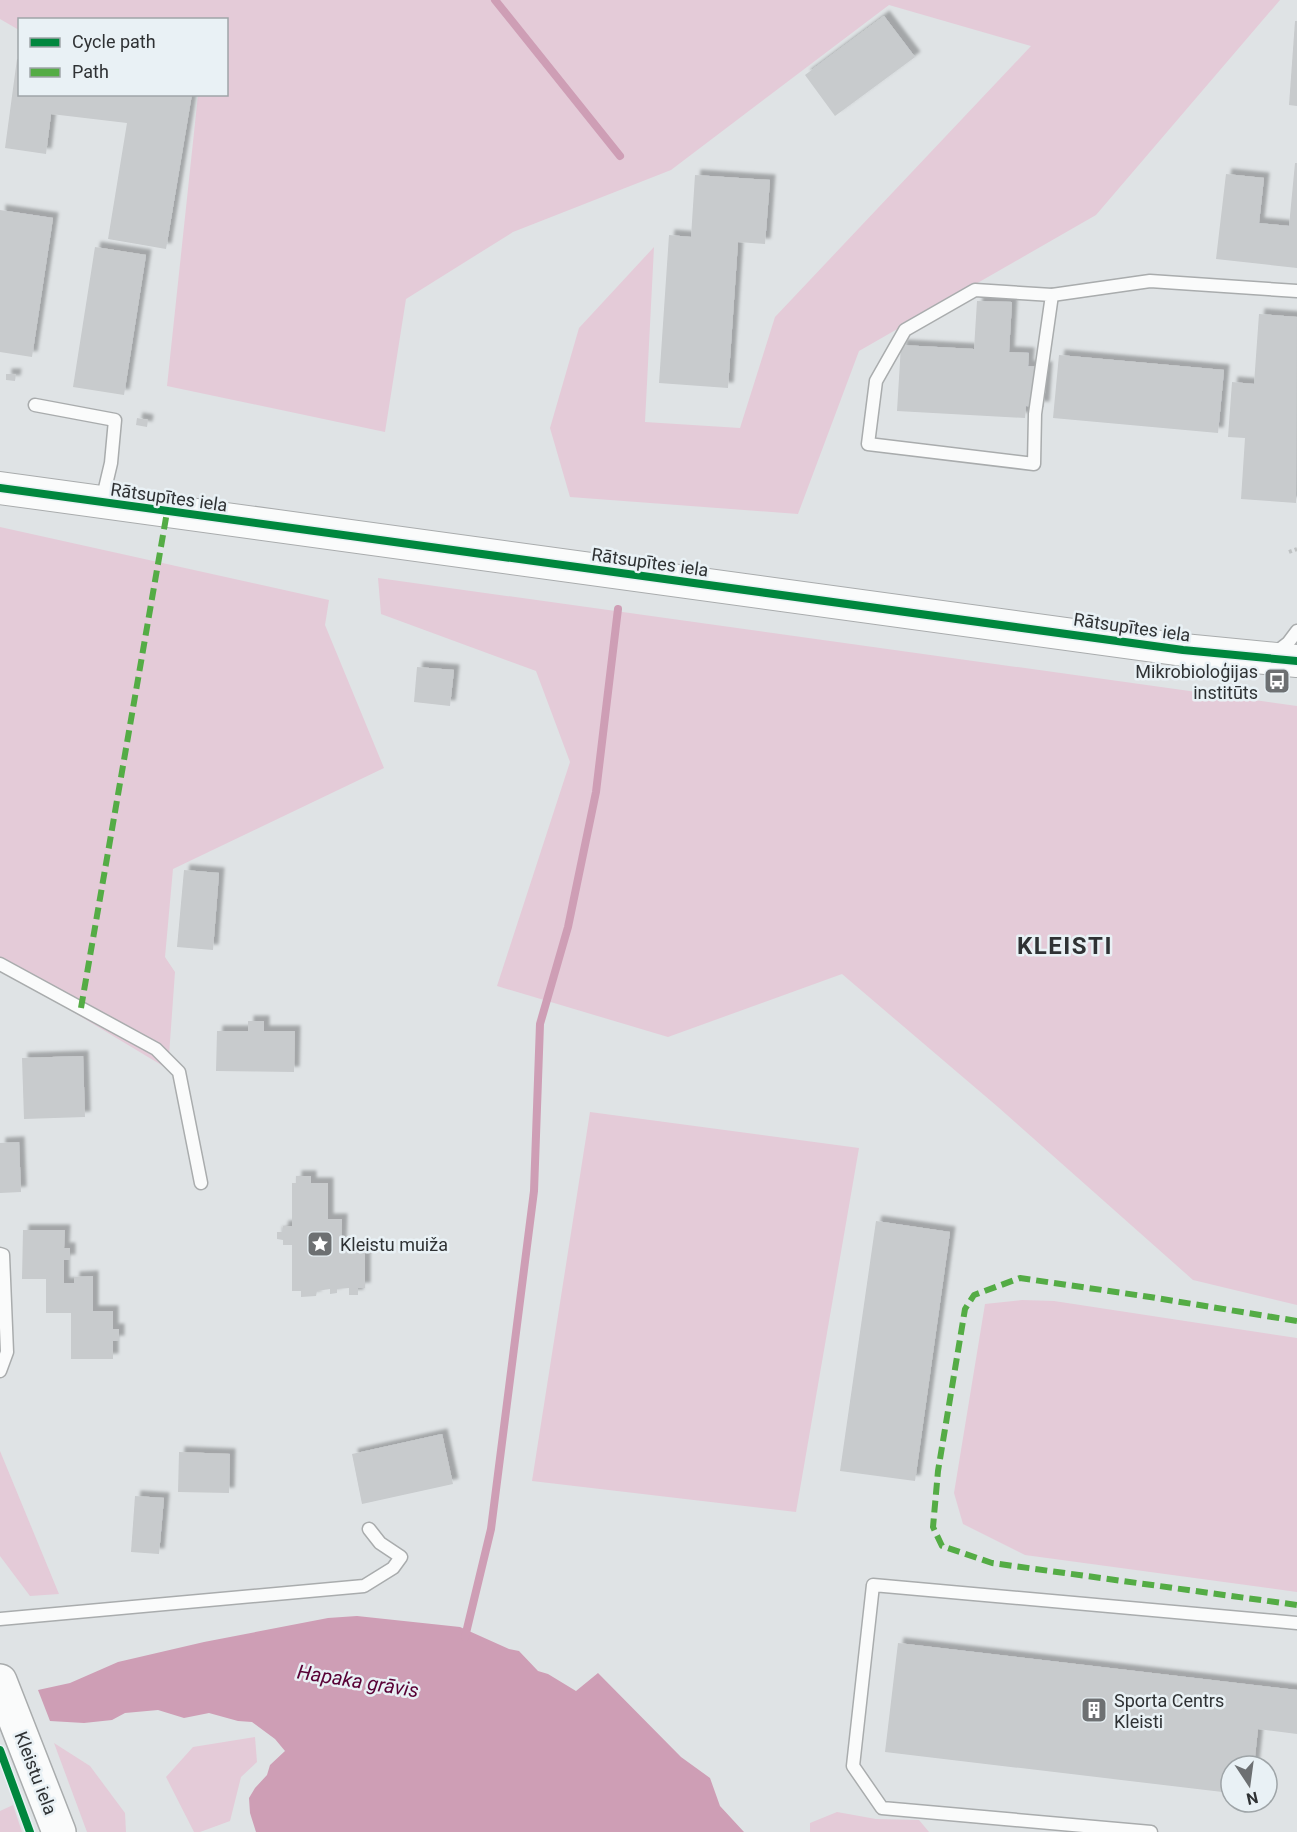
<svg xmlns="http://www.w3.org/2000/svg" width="1297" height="1832" font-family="Roboto,sans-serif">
	<defs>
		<filter id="shadow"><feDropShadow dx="5.5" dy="-5.5" stdDeviation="1.5" flood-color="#0004"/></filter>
	</defs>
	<rect width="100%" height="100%" fill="#dfe3e5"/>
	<g fill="#e4cbd8">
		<path d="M0,0H1280L1096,215L859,351L798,514L570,497L550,428L579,328L654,247L645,422L740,428L775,317L1031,46L889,5L671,170L513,232L406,299L385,432L167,386L198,95L226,94V20H20L19,30L0,19Z"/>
		<path d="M0,527L329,600L325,625L384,768L173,869L165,957L175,972L168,1069L0,968Z"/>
		<path d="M378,578L1297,706V1305L1193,1280L998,1107L842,974L668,1037L497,986L570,762L536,671L381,614Z"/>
		<path d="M590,1112L859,1148L796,1512L532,1481Z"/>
		<path d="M1022,1300L1054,1301L1297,1338V1592L1025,1555L963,1524L954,1493L985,1304Z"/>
		<path d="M0,1451L59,1594L30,1596L0,1556Z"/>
		<path d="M255,1737L257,1762L241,1777L230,1821L200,1832H194L166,1777L193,1747Z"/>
		<path d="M54,1743L90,1766L125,1813L126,1832H87Z"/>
		<path d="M13,1805L22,1832H0V1811Z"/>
		<path d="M837,1812L876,1819L919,1820L929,1832H810V1823Z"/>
	</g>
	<path fill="#ce9eb5" d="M357,1616L460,1627L509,1649L519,1651L538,1671L548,1674L576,1691L598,1673L681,1757L710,1778L720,1806L744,1832H256L250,1813L249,1798L255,1788L267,1775L270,1765L285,1751L275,1739L252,1722L238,1721L209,1713L184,1718L158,1710L125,1713L112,1720L84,1723L50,1721L38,1690L70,1683L118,1662L204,1642L328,1618Z"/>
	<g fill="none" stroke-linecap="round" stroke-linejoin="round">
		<g stroke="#ce9eb5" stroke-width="8">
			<path d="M495,0L620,156"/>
			<path d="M465,1637L491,1529L534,1191L540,1024L568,927L596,792L618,609"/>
		</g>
	</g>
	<g fill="#c8cbcd" filter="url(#shadow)">
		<path d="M884,16L915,57L835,116L805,75Z"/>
		<path d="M1295,21H1297V106L1289,105Z"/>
		<path d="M17,59H20V94H192L166,249L108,239L127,123L51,114L46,154L5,148Z"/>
		<path d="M1295,163H1297V268L1216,259L1226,174L1264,178L1259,223L1289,226Z"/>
		<path d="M695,175L770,180L765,244L738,242L728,388L659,383L669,235L691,237Z"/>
		<path d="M0,210L53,218L32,357L0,352Z"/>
		<path d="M95,247L146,255L124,395L73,387Z"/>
		<path d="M977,301L1012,302L1009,352L1029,353L1028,366L1047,367L1044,407L1026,406L1025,418L897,411L901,345L974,349Z"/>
		<path d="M1259,314L1297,317L1296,503L1241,499L1245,438L1228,437L1232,382L1254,384Z"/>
		<path d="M1059,355L1224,370L1218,433L1053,418Z"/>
		<path d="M6,374H16L15,381L6,380Z"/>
		<path d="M137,418L148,420L147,427L136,425Z"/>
		<path d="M417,667L454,670L450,706L414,702Z"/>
		<path d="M184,870L219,873L213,950L177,947Z"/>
		<path d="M248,1021H264V1031H295L294,1072L216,1071L217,1031H248Z"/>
		<path d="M83,1056L85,1117L24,1119L22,1058Z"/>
		<path d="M19,1142L21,1192L0,1193V1143Z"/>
		<path d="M296,1176H311V1183H328V1219H342L341,1251H365V1288H358V1295H349V1288L337,1289V1293L330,1294V1289L317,1291L316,1296L301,1297V1291H292V1245H283V1240L277,1239V1232H282L283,1226H292V1183H296Z"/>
		<path d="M876,1221L950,1232L915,1481L840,1471Z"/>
		<path d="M23,1230H65L64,1248H70V1260H64V1283H74V1277L93,1276V1311H113V1329H119V1341H113V1359H71V1313H46V1279H22Z"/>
		<path d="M442,1434L453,1484L362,1504L352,1454Z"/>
		<path d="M179,1452L230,1454L229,1493L178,1492Z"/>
		<path d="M135,1496L164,1498L159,1554L131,1552Z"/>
		<path d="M898,1643L1297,1690V1734L1258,1729L1254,1766H1231V1793L885,1752Z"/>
	</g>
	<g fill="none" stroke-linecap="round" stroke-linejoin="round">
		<g stroke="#a9acad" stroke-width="15">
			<g id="service">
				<path d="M975,290L1052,295L1035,414L1034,464L868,444L876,381L905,330Z"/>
				<path d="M1052,295L1150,281L1297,291"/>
				<path d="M35,405L115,420L111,463L102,501"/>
				<path d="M1275,653L1288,643L1297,631"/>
				<path d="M0,964L156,1049L179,1072L201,1183"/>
				<path d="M0,1254L3,1255L7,1352L0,1371"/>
				<path d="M0,1619L364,1586L393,1568L401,1557L380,1543L369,1529"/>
				<path d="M1151,1832L882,1808L853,1766L873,1585L1297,1623"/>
			</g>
		</g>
		<g stroke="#a9acad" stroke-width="34">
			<path id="tertiary" d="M0,488L1183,650L1297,661"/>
		</g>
		<g stroke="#a9acad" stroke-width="36">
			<path id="secondary" d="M0,1681L59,1832"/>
		</g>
		<path stroke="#bfc2c3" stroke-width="4" stroke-dasharray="3 3" stroke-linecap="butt" d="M1289,552L1297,549"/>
		<use href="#service" stroke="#fafbfb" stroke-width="12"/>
		<use href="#tertiary" stroke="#fafbfb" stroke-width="32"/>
		<use href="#secondary" stroke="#fafbfb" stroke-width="33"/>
		<g stroke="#54ac45" stroke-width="6" stroke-dasharray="12 6" stroke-linecap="butt">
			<path d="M81,1008L167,512"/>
			<path d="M1297,1321L1150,1297L1020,1278L974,1295L965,1309L938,1471L933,1527L942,1546L992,1563L1297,1605"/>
		</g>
		<g stroke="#e9f1f5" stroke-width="11">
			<g id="cycleway">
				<path d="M0,488L1183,650L1297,661"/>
				<path d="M0,1750L30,1832"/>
			</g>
		</g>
		<use href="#cycleway" stroke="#00873e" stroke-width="8"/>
	</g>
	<defs>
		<g id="bus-square" transform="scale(1.35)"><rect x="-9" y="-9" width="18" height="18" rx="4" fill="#6d7072" stroke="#e9f1f5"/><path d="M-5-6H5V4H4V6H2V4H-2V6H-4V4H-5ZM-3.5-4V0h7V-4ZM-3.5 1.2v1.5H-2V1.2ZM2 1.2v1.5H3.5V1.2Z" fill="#fff"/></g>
		<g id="sight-square" transform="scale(1.35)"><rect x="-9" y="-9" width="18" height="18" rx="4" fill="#6d7072" stroke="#e9f1f5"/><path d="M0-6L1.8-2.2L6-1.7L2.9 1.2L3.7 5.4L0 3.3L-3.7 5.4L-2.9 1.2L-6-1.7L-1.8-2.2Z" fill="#fff"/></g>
		<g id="building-square" transform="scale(1.35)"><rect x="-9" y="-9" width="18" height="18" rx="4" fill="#6d7072" stroke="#e9f1f5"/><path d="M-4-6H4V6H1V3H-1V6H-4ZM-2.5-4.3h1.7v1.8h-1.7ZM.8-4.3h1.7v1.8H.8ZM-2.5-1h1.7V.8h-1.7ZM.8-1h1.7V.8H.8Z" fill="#fff"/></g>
	</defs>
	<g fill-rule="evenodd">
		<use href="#bus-square" x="1277" y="681"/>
		<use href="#sight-square" x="320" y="1244"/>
		<use href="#building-square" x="1094" y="1710"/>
	</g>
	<g text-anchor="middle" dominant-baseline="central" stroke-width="5" stroke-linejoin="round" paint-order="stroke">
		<g font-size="18" fill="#2f3234" stroke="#e9f1f5">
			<text transform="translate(169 497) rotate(8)">Rātsupītes iela</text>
			<text transform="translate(650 562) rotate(8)">Rātsupītes iela</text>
			<text transform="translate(1132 627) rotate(8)">Rātsupītes iela</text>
			<text transform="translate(36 1773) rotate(69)">Kleistu iela</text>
		</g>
		<g font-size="18" fill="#2f3234" stroke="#e9f1f5" text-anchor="start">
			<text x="1258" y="671" text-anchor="end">Mikrobioloģijas<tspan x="1258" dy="21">institūts</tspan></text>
			<text x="340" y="1244">Kleistu muiža</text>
			<text x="1114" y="1700">Sporta Centrs<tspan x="1114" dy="21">Kleisti</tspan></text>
		</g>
		<g font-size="20" font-style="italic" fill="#580135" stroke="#e9f1f5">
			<text transform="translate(358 1681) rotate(9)">Hapaka grāvis</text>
		</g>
		<g font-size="24" font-weight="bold" letter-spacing="1.5" fill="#2f3234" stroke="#e9f1f5">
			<text x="1065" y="946">KLEISTI</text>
		</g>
	</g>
	<rect x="18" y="18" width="210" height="78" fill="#e9f1f5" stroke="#9fa5a8" stroke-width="1.5"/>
	<rect x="30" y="38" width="30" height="9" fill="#00873e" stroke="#9fa5a8" stroke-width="1.5"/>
	<text x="72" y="48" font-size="18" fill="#2f3234">Cycle path</text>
	<rect x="30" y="68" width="30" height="9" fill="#54ac45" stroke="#9fa5a8" stroke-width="1.5"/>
	<text x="72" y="78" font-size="18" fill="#2f3234">Path</text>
	<g transform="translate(1249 1784) rotate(167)"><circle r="28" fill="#e9f1f5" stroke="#9fa5a8" stroke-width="1.5"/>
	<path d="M0-4.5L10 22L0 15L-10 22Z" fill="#6d7072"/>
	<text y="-9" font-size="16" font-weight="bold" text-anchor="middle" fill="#2f3234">N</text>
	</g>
</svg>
